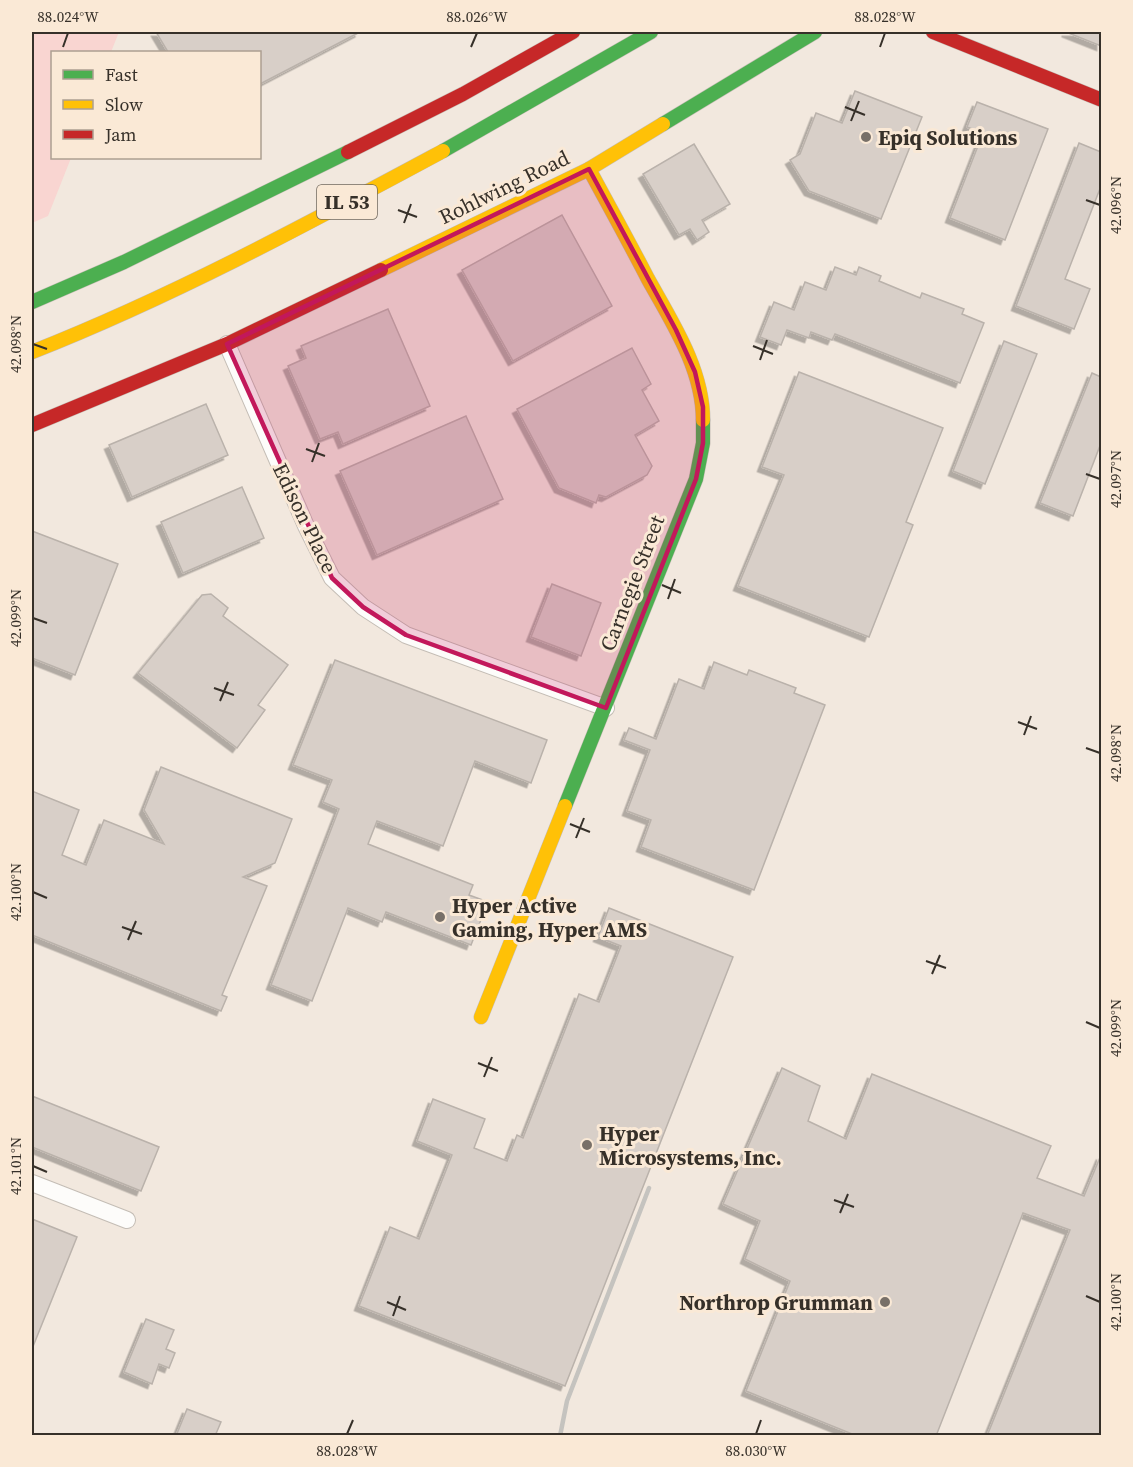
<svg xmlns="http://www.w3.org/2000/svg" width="1133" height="1467" font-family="'Source Serif 4',serif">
	<defs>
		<filter id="shadow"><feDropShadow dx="-4.5" dy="4.5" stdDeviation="0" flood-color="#0004"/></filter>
	</defs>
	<rect width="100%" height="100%" fill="#f2e8de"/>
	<path fill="#f9d5d1" d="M32,32H119L111,52H52V158H71L48,216L32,223Z"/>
	<g fill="#d8cfc8" stroke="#bab2ab" stroke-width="1.5" filter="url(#shadow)">
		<path d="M156,32H360L260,84V52H168Z"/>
		<path d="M1066,32H1101V46Z"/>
		<path d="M855,91L922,117L881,219L809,191L790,160L800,154L816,113L842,123Z"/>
		<path d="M977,102L1048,129L1005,240L950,218L983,133L967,127Z"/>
		<path d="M1079,143L1101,152V186L1065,279L1090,289L1074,329L1016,306Z"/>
		<path d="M694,144L730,204L702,220L709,232L697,240L690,229L679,235L643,174Z"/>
		<path d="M562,215L612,306L513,361L462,270Z"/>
		<path d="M835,267L856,275L859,267L881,276L879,281L920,298L922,293L964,309L962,314L984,323L960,383L835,334L832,340L811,332L809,338L787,330L781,345L760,337L774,302L794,310L805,282L826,290Z"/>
		<path d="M388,309L430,406L343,444L338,432L320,439L288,366L306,358L301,346Z"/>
		<path d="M1004,341L1037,354L985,484L953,471Z"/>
		<path d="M632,348L651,384L642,390L659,421L635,435L652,466L647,475L606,497L599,495L596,503L559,488L517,409Z"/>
		<path d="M799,372L943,428L906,522L913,525L869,637L738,586L784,475L762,467Z"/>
		<path d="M1092,373L1101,377V443L1073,516L1040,503Z"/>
		<path d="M206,404L228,455L132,497L109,445Z"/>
		<path d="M466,416L503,499L377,555L340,471Z"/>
		<path d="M242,487L264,538L183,573L161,522Z"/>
		<path d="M32,531L118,564L75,675L32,658Z"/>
		<path d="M552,584L601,603L581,656L531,637Z"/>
		<path d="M211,594L228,608L223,616L288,665L258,705L265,710L237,748L138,673L202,595Z"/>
		<path d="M335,660L547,740L531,783L475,761L443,846L377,821L368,844L473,885L469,895L488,902L471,945L386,912L382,922L348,908L312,1001L271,985L339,809L323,802L332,780L293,765Z"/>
		<path d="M714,662L747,675L749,670L796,688L794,693L825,705L754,890L641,847L651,820L627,811L650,750L624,740L629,728L656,739L679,679L704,689Z"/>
		<path d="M161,767L292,819L275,863L243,877L267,886L222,995L227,997L221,1011L32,935V791L79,810L62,855L86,865L104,820L164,844L144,810Z"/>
		<path d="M609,908L733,957L565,1386L359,1306L390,1227L419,1239L452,1155L417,1141L433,1099L485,1119L474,1148L507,1161L517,1135L523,1138L579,994L599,1002L621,946L598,937Z"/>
		<path d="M782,1068L820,1086L808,1121L846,1139L872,1074L1051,1146L1037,1178L1084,1196L1101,1155V1436H987L1070,1230L1023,1213L936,1436H857L746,1391L790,1281L745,1259L760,1221L723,1204Z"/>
		<path d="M32,1096L159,1147L141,1191L32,1147Z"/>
		<path d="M32,1219L77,1237L32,1349Z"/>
		<path d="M146,1319L174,1330L166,1349L175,1353L169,1368L159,1364L152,1384L124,1372Z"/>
		<path d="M187,1409L221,1422L215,1436H176Z"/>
	</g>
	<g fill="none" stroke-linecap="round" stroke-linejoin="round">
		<g stroke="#c4bdb5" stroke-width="18">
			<g id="street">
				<path d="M227,344L306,526L332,578L363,607L406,635L606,708"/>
				<path d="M32,1183L127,1220"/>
			</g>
		</g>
		<g stroke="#c4bdb5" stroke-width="15">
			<g id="fast">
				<path d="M663,124L815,32"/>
				<path d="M443,151L651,32"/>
				<path d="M32,302L124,262L348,152"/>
				<path d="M565,806L696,479L703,443V420"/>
			</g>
		</g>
		<g stroke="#c4bdb5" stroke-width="15">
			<g id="slow">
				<path d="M589,169C609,206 629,242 648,279C672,322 703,369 703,420"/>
				<path d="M381,270L589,169L663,124"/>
				<path d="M32,352C174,296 309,223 443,151"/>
				<path d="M481,1017L565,806"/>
			</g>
		</g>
		<g stroke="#c4bdb5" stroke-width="15">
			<g id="jam">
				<path d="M933,32L1102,100"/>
				<path d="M348,152L463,94L573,32"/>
				<path d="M32,425L227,344L381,270"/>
			</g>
		</g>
		<use href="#street" stroke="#fdfcfa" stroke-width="16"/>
		<use href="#fast" stroke="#4caf50" stroke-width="14"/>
		<use href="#slow" stroke="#ffc107" stroke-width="14"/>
		<use href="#jam" stroke="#c62828" stroke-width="14"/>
		<path stroke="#c5c3bf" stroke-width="4.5" d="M560,1436L567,1401L649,1188"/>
	</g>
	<path fill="#c2185b" fill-opacity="0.2" stroke="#c2185b" stroke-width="4.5" stroke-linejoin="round" d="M589,169L676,330L695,372L703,407V443L696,479L606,708L406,635L363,607L332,578L227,344Z"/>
	<path fill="none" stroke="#363029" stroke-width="2" d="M63,47L68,33M471,47L477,33M880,47L885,33M845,107L865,115M851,121L859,101M1086,200L1100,205M398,210L417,217M404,223L411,204M33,344L47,349M753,346L773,354M760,360L767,340M306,449L325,456M312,462L319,443M1086,474L1100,479M662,585L681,593M668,599L675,579M33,618L47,623M214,688L234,695M220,701L228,682M1018,722L1037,729M1024,735L1031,716M1086,748L1100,753M570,824L590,832M576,838L584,818M33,892L47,898M122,927L142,934M128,940L136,921M926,961L946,968M932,974L940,955M1086,1022L1100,1028M478,1063L498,1071M484,1077L492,1057M33,1166L47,1172M834,1200L854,1207M840,1213L848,1194M1086,1296L1100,1302M387,1302L406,1310M393,1316L400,1296M347,1434L353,1420M756,1434L761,1420"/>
	<g fill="#787068" stroke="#fae9d6" stroke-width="2">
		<circle cx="866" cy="137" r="6"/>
		<circle cx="440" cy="917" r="6"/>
		<circle cx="587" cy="1145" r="6"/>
		<circle cx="885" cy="1302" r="6"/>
	</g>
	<g text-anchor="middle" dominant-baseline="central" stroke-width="6" stroke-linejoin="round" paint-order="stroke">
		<rect fill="#fae9d6" stroke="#71685d" stroke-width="1.5" x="317" y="185" width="60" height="34" rx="4.5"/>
		<g font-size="20" font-weight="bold" fill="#363029">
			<text x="347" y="202">IL 53</text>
		</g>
		<g font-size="21" font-weight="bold" fill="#363029" stroke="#fae9d6" text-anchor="start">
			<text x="878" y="137">Epiq Solutions</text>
			<text x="452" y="905">Hyper Active<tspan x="452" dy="24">Gaming, Hyper AMS</tspan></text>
			<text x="599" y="1133">Hyper<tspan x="599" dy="24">Microsystems, Inc.</tspan></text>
			<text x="873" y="1302" text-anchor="end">Northrop Grumman</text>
		</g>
		<g font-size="21" fill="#363029" stroke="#fae9d6">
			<text transform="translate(504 187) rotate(-26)">Rohlwing Road</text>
			<text transform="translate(305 518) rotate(64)">Edison Place</text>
			<text transform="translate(632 583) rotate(-69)">Carnegie Street</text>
		</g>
	</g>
	<rect width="1133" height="1467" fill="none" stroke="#fae9d6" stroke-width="66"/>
	<rect x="51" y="51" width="210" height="108" fill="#fae9d6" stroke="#ac9f91" stroke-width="1.5"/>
	<rect x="63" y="70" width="30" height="9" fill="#4caf50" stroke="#ac9f91" stroke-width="1.5"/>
	<text x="105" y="81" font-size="18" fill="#363029">Fast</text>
	<rect x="63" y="100" width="30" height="9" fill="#ffc107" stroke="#ac9f91" stroke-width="1.5"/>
	<text x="105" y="111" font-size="18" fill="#363029">Slow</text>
	<rect x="63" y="130" width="30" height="9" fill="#c62828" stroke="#ac9f91" stroke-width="1.5"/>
	<text x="105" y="141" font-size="18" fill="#363029">Jam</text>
	<rect x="33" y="33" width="1067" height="1401" fill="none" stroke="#363029" stroke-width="2"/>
	<g font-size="15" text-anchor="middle" fill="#363029">
		<text x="68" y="22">88.024°W</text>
		<text x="477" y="22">88.026°W</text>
		<text x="885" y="22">88.028°W</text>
		<text transform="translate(1116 205) rotate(-90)" y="5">42.096°N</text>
		<text transform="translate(16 344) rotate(-90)" y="5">42.098°N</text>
		<text transform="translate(1116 479) rotate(-90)" y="5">42.097°N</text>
		<text transform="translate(16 618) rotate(-90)" y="5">42.099°N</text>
		<text transform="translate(1116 753) rotate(-90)" y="5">42.098°N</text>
		<text transform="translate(16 892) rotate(-90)" y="5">42.100°N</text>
		<text transform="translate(1116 1028) rotate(-90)" y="5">42.099°N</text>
		<text transform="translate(16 1166) rotate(-90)" y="5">42.101°N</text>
		<text transform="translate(1116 1302) rotate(-90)" y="5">42.100°N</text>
		<text x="347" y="1456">88.028°W</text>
		<text x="756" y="1456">88.030°W</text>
	</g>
</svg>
